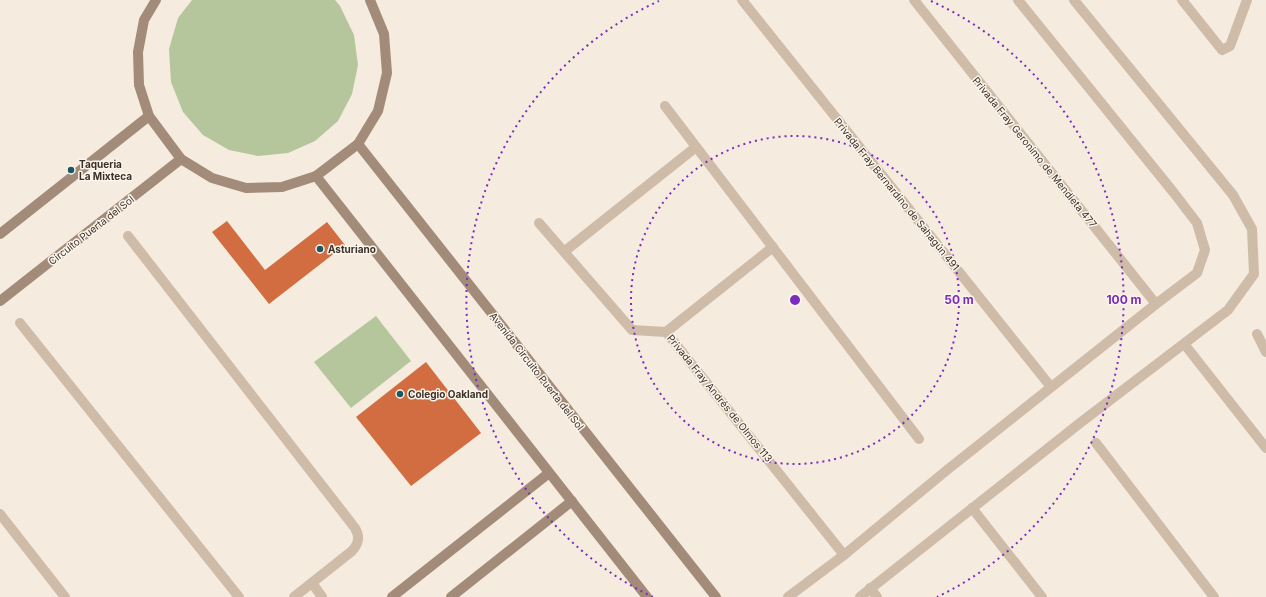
<svg xmlns="http://www.w3.org/2000/svg" width="1266" height="597" font-family="Inter,sans-serif">
	<rect width="100%" height="100%" fill="#f5ebde"/>
	<g fill="#b5c69c">
		<path d="M192,0H335L340,6L354,35L358,65L352,94L338,121L315,141L288,153L258,156L229,150L203,135L183,112L171,82L169,49L178,18Z"/>
		<path d="M376,316L411,361L351,408L314,362Z"/>
	</g>
	<g fill="#d16d40">
		<path d="M227,221L265,270L327,222L345,245L269,304L212,232Z"/>
		<path d="M426,362L481,433L411,486L356,417Z"/>
	</g>
	<g fill="none" stroke-linecap="round" stroke-linejoin="round">
		<g stroke="#cfbca8" stroke-width="10">
			<path d="M742,0L1051,387"/>
			<path d="M914,0L1156,304"/>
			<path d="M1182,0L1222,50L1230,46L1247,0"/>
			<path d="M665,106L919,439"/>
			<path d="M539,223L632,330L666,332L844,555"/>
			<path d="M128,236L355,528C360,537 359,543 352,551L294,597"/>
			<path d="M565,251L696,147"/>
			<path d="M20,323L239,597"/>
			<path d="M666,332L773,247"/>
			<path d="M1257,334L1266,352"/>
			<path d="M1185,345L1266,448"/>
			<path d="M1096,443L1214,597"/>
			<path d="M972,508L1042,597"/>
			<path d="M0,514L65,597"/>
			<path d="M312,583L322,597"/>
			<path d="M870,588L877,597"/>
			<path d="M788,597L844,555L947,470L1156,304L1197,273L1205,250L1197,223L1174,193L1018,0"/>
			<path d="M860,597L1080,423L1228,310L1254,274L1252,229L1233,195L1074,0"/>
		</g>
		<g stroke="#a38b79" stroke-width="10">
			<path d="M156,0L144,20L138,52L139,85L149,116L181,159L212,178L246,188L282,187L316,176L358,144L378,111L387,73L384,34L370,0"/>
			<path d="M358,144L716,597"/>
			<path d="M316,176L647,597"/>
			<path d="M0,234L149,116"/>
			<path d="M0,301L181,159"/>
			<path d="M392,597L549,473"/>
			<path d="M451,597L572,501"/>
		</g>
	</g>
	<g fill="none" stroke="#7b2cbf" stroke-width="2" stroke-dasharray="2 4">
		<circle cx="795" cy="300" r="164"/>
		<path d="M653 597A329 329 0 0 1 659 1M931 1A329 329 0 0 1 937 597"/>
	</g>
	<g fill="#1a5761" stroke="#fcf5eb" stroke-width="1.5">
		<circle cx="71" cy="170" r="4"/>
		<circle cx="320" cy="249" r="4"/>
		<circle cx="400" cy="394" r="4"/>
	</g>
	<g text-anchor="middle" dominant-baseline="central" stroke-width="3" stroke-linejoin="round" paint-order="stroke">
		<g font-size="10" fill="#3b3029" stroke="#fcf5eb">
			<text transform="translate(1035 152) rotate(51)">Privada Fray Geronimo de Mendieta 477</text>
			<text transform="translate(897 194) rotate(51)">Privada Fray Bernardino de Sahagún 491</text>
			<text transform="translate(91 230) rotate(-38)">Circuito Puerta del Sol</text>
			<text transform="translate(537 371) rotate(52)">Avenida Circuito Puerta del Sol</text>
			<text transform="translate(720 398) rotate(51)">Privada Fray Andrés de Olmos 113</text>
		</g>
		<g font-size="10" font-weight="bold" fill="#3b3029" stroke="#fcf5eb" text-anchor="start">
			<text x="79" y="164">Taqueria<tspan x="79" dy="12">La Mixteca</tspan></text>
			<text x="328" y="249">Asturiano</text>
			<text x="408" y="394">Colegio Oakland</text>
		</g>
	</g>
	<circle cx="795" cy="300" r="6" fill="#7b2cbf" stroke="#fcf5eb" stroke-width="2"/>
	<g font-size="12" text-anchor="middle" font-weight="bold" fill="#7b2cbf" stroke="#fcf5eb" stroke-width="3" stroke-linejoin="round" paint-order="stroke">
		<text x="959" y="304">50 m</text>
		<text x="1124" y="304">100 m</text>
	</g>
</svg>
